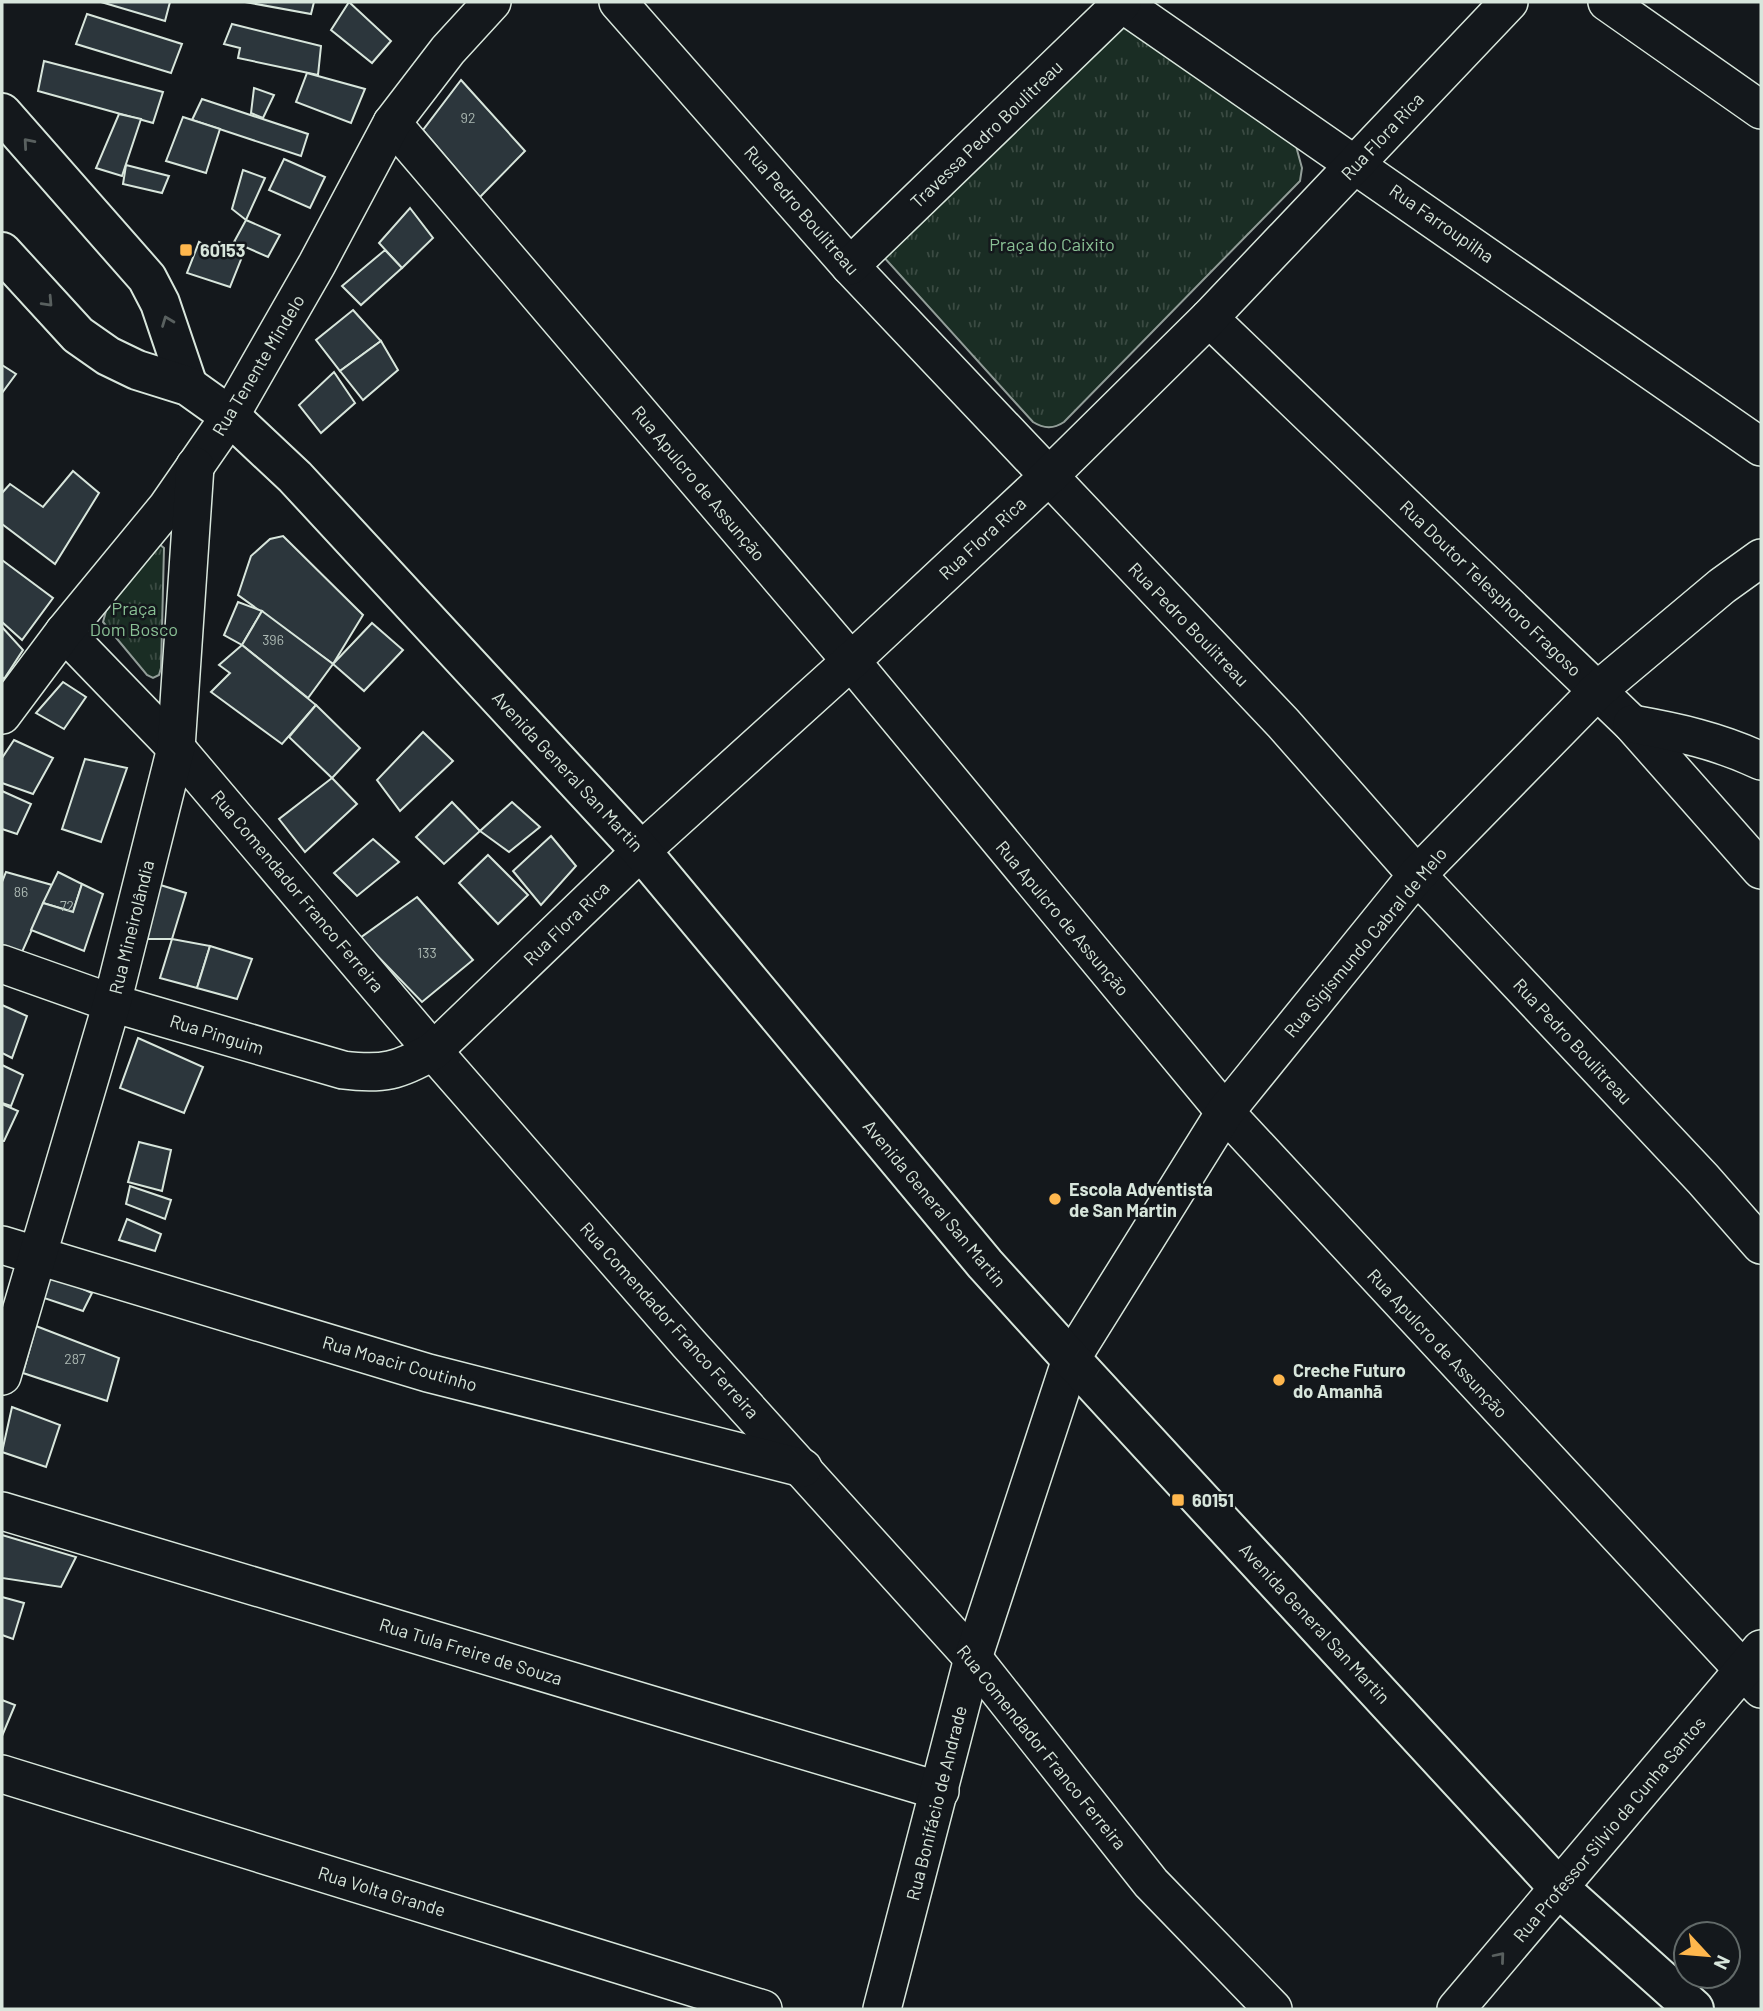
<svg xmlns="http://www.w3.org/2000/svg" width="1763" height="2011" font-family="Barlow,sans-serif">
	<defs>
		<pattern id="park-tufts" width="24" height="20" patternUnits="userSpaceOnUse" patternTransform="scale(1.75)"><rect width="24" height="20" fill="#1a2d24"/><path d="M3 7l-1-3M5 7V3M7 7l1-3M15 17l-1-3M17 17v-4M19 17l1-3" fill="none" stroke="#3b4b43"/></pattern>
	</defs>
	<rect width="100%" height="100%" fill="#14181c"/>
	<g fill="url(#park-tufts)" stroke="#939e99" stroke-width="2">
		<path d="M1107,15L1296,146L1302,168L1300,181L1064,422C1054,429 1044,429 1033,422L872,244Z"/>
		<path d="M159,544L164,548L161,668L159,675L153,678L147,675L103,622L106,611L151,548Z"/>
	</g>
	<g fill="#2c363c" stroke="#d8e6dc" stroke-width="2">
		<path d="M101,2H170L165,21Z"/>
		<path d="M245,2H314L311,14Z"/>
		<path d="M349,2L391,41L372,63L331,30Z"/>
		<path d="M87,14L182,44L171,73L76,44Z"/>
		<path d="M232,24L321,46L318,75L238,58L240,48L224,44Z"/>
		<path d="M44,61L163,92L153,123L38,91Z"/>
		<path d="M307,73L365,89L351,123L296,102Z"/>
		<path d="M461,80L525,151L480,197L423,130Z"/>
		<path d="M254,88L274,95L263,118L251,113Z"/>
		<path d="M202,99L308,134L301,156L192,120Z"/>
		<path d="M119,114L141,119L122,176L96,168Z"/>
		<path d="M183,117L220,129L206,173L166,161Z"/>
		<path d="M284,159L325,177L310,208L269,190Z"/>
		<path d="M126,165L169,176L162,193L123,184Z"/>
		<path d="M243,170L265,178L246,220L232,209Z"/>
		<path d="M410,208L433,238L402,268L379,243Z"/>
		<path d="M246,220L280,235L268,257L234,242Z"/>
		<path d="M199,242L214,250L219,242L244,252L230,287L187,273Z"/>
		<path d="M385,250L402,268L361,305L342,286Z"/>
		<path d="M353,310L381,341L340,371L316,340Z"/>
		<path d="M381,341L398,370L363,400L340,371Z"/>
		<path d="M2,365L16,374L2,393Z"/>
		<path d="M334,372L355,403L321,433L299,405Z"/>
		<path d="M73,471L99,493L55,564L2,524V493L10,484L43,507Z"/>
		<path d="M283,536L363,615L333,664L238,595L251,556L270,539Z"/>
		<path d="M2,560L53,598L22,640L2,622Z"/>
		<path d="M238,602L262,611L242,645L224,635Z"/>
		<path d="M262,611L333,664L308,698L242,645Z"/>
		<path d="M372,623L403,650L364,691L333,664Z"/>
		<path d="M2,627L23,650L4,679L2,677Z"/>
		<path d="M242,645L316,705L282,744L211,692L230,673L219,665Z"/>
		<path d="M63,682L86,697L64,729L36,713Z"/>
		<path d="M316,705L360,748L332,778L289,737Z"/>
		<path d="M423,732L453,761L400,811L377,780Z"/>
		<path d="M14,740L53,758L33,794L2,783V758Z"/>
		<path d="M85,759L127,768L101,842L62,829Z"/>
		<path d="M332,778L357,804L305,852L279,819Z"/>
		<path d="M2,791L31,804L17,834L2,829Z"/>
		<path d="M452,802L480,831L444,864L416,837Z"/>
		<path d="M512,802L540,827L509,852L480,831Z"/>
		<path d="M551,836L576,866L541,905L513,871Z"/>
		<path d="M373,839L399,862L357,896L334,873Z"/>
		<path d="M488,855L528,895L498,924L459,883Z"/>
		<path d="M6,872L52,885L22,952L2,945V882Z"/>
		<path d="M58,872L82,884L73,912L43,903Z"/>
		<path d="M154,883L186,893L172,939H141Z"/>
		<path d="M82,884L103,894L84,951L31,930L43,903L73,912Z"/>
		<path d="M417,897L473,960L422,1002L360,938Z"/>
		<path d="M172,939L210,946L197,988L160,978Z"/>
		<path d="M210,946L252,959L237,999L197,988Z"/>
		<path d="M2,1005L27,1016L12,1058L2,1053Z"/>
		<path d="M138,1038L203,1067L184,1113L120,1088Z"/>
		<path d="M2,1065L23,1075L11,1106L2,1103Z"/>
		<path d="M2,1104L18,1111L4,1141H2Z"/>
		<path d="M139,1142L171,1150L162,1191L128,1182Z"/>
		<path d="M130,1186L171,1200L165,1219L126,1204Z"/>
		<path d="M127,1219L161,1234L155,1251L119,1240Z"/>
		<path d="M49,1274L92,1293L83,1311L38,1296Z"/>
		<path d="M36,1326L119,1358L107,1401L23,1373Z"/>
		<path d="M12,1407L60,1425L46,1467L2,1452Z"/>
		<path d="M2,1535L76,1557L61,1587L2,1578Z"/>
		<path d="M2,1597L24,1603L13,1639L2,1635Z"/>
		<path d="M2,1700L15,1705L2,1736Z"/>
	</g>
	<g fill="none" stroke-linecap="round" stroke-linejoin="round">
		<g stroke="#d8e6dc" stroke-width="40">
			<g id="minor">
				<path d="M618,2L850,266L1283,723L1417,875L1703,1179L1761,1245"/>
				<path d="M1120,2L1761,447"/>
				<path d="M1607,2L1761,110"/>
				<path d="M392,123L851,661L1225,1112L1761,1689"/>
				<path d="M850,266L1122,3"/>
				<path d="M1209,318L1632,724L1761,870"/>
				<path d="M64,632L176,748L433,1051L689,1344L973,1658L1151,1883L1273,2009"/>
				<path d="M2,715L64,632L167,507L230,416L317,264L392,123L448,50L492,2"/>
				<path d="M1632,724C1677,732 1719,741 1761,761"/>
				<path d="M2,964L112,1003L343,1070C383,1075 399,1071 433,1051L641,851L851,661L1049,476L1209,318L1509,2"/>
				<path d="M2,1245L428,1373L803,1468"/>
				<path d="M2,1376L112,1003L176,748L195,466"/>
				<path d="M2,1511L940,1791"/>
				<path d="M2,1774L763,2009"/>
				<path d="M882,2009L973,1658L1071,1359L1225,1112L1417,875L1598,690L1722,586L1761,558"/>
				<path d="M1456,2009L1761,1649"/>
			</g>
		</g>
		<g stroke="#d8e6dc" stroke-width="42">
			<g id="primary">
				<path d="M2,113L147,278L160,303L188,386"/>
				<path d="M2,252L78,335L108,356L137,370L188,386L230,416L295,477L641,851L985,1264L1071,1359L1558,1887L1694,2009"/>
			</g>
		</g>
		<use href="#minor" stroke="#14181c" stroke-width="37"/>
		<use href="#primary" stroke="#14181c" stroke-width="38"/>
	</g>
	<defs><path id="oneway-chevron" d="M-2-3.5L2.5 0L-2 3.5" fill="none" stroke-width="1.6" stroke-linecap="round" stroke-linejoin="round" transform="scale(1.75)"/></defs>
	<g stroke="#59605f">
		<use href="#oneway-chevron" transform="translate(28 143) rotate(-131)"/>
		<use href="#oneway-chevron" transform="translate(48 302) rotate(47)"/>
		<use href="#oneway-chevron" transform="translate(167 321) rotate(-111)"/>
		<use href="#oneway-chevron" transform="translate(1500 1957) rotate(-50)"/>
	</g>
	<g fill="#ffb74d" stroke="#14181c" stroke-width="2.5">
		<rect x="179" y="243" width="14" height="14" rx="3.5"/>
		<circle cx="1055" cy="1199" r="7"/>
		<circle cx="1279" cy="1380" r="7"/>
		<rect x="1171" y="1493" width="14" height="14" rx="3.5"/>
	</g>
	<g text-anchor="middle" dominant-baseline="central" stroke-width="5" stroke-linejoin="round" paint-order="stroke">
		<g font-size="14" fill="#adbab4">
			<text x="468" y="117">92</text>
			<text x="273" y="639">396</text>
			<text x="21" y="891">86</text>
			<text x="67" y="905">72</text>
			<text x="427" y="952">133</text>
			<text x="75" y="1358">287</text>
		</g>
		<g font-size="18" fill="#d8e6dc" stroke="#14181c">
			<text transform="translate(986 134) rotate(-44)">Travessa Pedro Boulitreau</text>
			<text transform="translate(1382 136) rotate(-47)">Rua Flora Rica</text>
			<text transform="translate(802 210) rotate(49)">Rua Pedro Boulitreau</text>
			<text transform="translate(1442 223) rotate(35)">Rua Farroupilha</text>
			<text transform="translate(258 365) rotate(-59)">Rua Tenente Mindelo</text>
			<text transform="translate(699 483) rotate(50)">Rua Apulcro de Assunção</text>
			<text transform="translate(982 538) rotate(-43)">Rua Flora Rica</text>
			<text transform="translate(1491 588) rotate(44)">Rua Doutor Telesphoro Fragoso</text>
			<text transform="translate(1189 624) rotate(46)">Rua Pedro Boulitreau</text>
			<text transform="translate(568 771) rotate(47)">Avenida General San Martin</text>
			<text transform="translate(298 891) rotate(50)">Rua Comendador Franco Ferreira</text>
			<text transform="translate(1063 918) rotate(50)">Rua Apulcro de Assunção</text>
			<text transform="translate(566 923) rotate(-44)">Rua Flora Rica</text>
			<text transform="translate(131 927) rotate(-76)">Rua Mineirolândia</text>
			<text transform="translate(1365 942) rotate(-50)">Rua Sigismundo Cabral de Melo</text>
			<text transform="translate(217 1034) rotate(17)">Rua Pinguim</text>
			<text transform="translate(1573 1041) rotate(47)">Rua Pedro Boulitreau</text>
			<text transform="translate(935 1203) rotate(50)">Avenida General San Martin</text>
			<text transform="translate(670 1320) rotate(48)">Rua Comendador Franco Ferreira</text>
			<text transform="translate(1438 1343) rotate(47)">Rua Apulcro de Assunção</text>
			<text transform="translate(400 1363) rotate(16)">Rua Moacir Coutinho</text>
			<text transform="translate(1315 1623) rotate(47)">Avenida General San Martin</text>
			<text transform="translate(471 1651) rotate(17)">Rua Tula Freire de Souza</text>
			<text transform="translate(1042 1747) rotate(51)">Rua Comendador Franco Ferreira</text>
			<text transform="translate(936 1803) rotate(-76)">Rua Bonifácio de Andrade</text>
			<text transform="translate(1609 1829) rotate(-50)">Rua Professor Silvio da Cunha Santos</text>
			<text transform="translate(382 1891) rotate(17)">Rua Volta Grande</text>
		</g>
		<g font-size="18" fill="#8ac095" stroke="#14181c">
			<text x="1052" y="244">Praça do Caixito</text>
			<text x="134" y="608">Praça<tspan x="134" dy="21">Dom Bosco</tspan></text>
		</g>
		<g font-size="18" font-weight="bold" fill="#d8e6dc" stroke="#14181c" text-anchor="start">
			<text x="200" y="250">60153</text>
			<text x="1069" y="1189">Escola Adventista<tspan x="1069" dy="21">de San Martin</tspan></text>
			<text x="1293" y="1370">Creche Futuro<tspan x="1293" dy="21">do Amanhã</tspan></text>
			<text x="1192" y="1500">60151</text>
		</g>
	</g>
	<rect width="1763" height="2011" fill="none" stroke="#d8e6dc" stroke-width="7"/>
	<g transform="translate(1707 1955) rotate(116)"><circle r="33" fill="#14181c" stroke="#626a69" stroke-width="2"/>
	<path d="M0-5L12 26L0 18L-12 26Z" fill="#ffb74d"/>
	<text y="-10" font-size="19" font-weight="bold" text-anchor="middle" fill="#d8e6dc">N</text>
	</g>
</svg>
